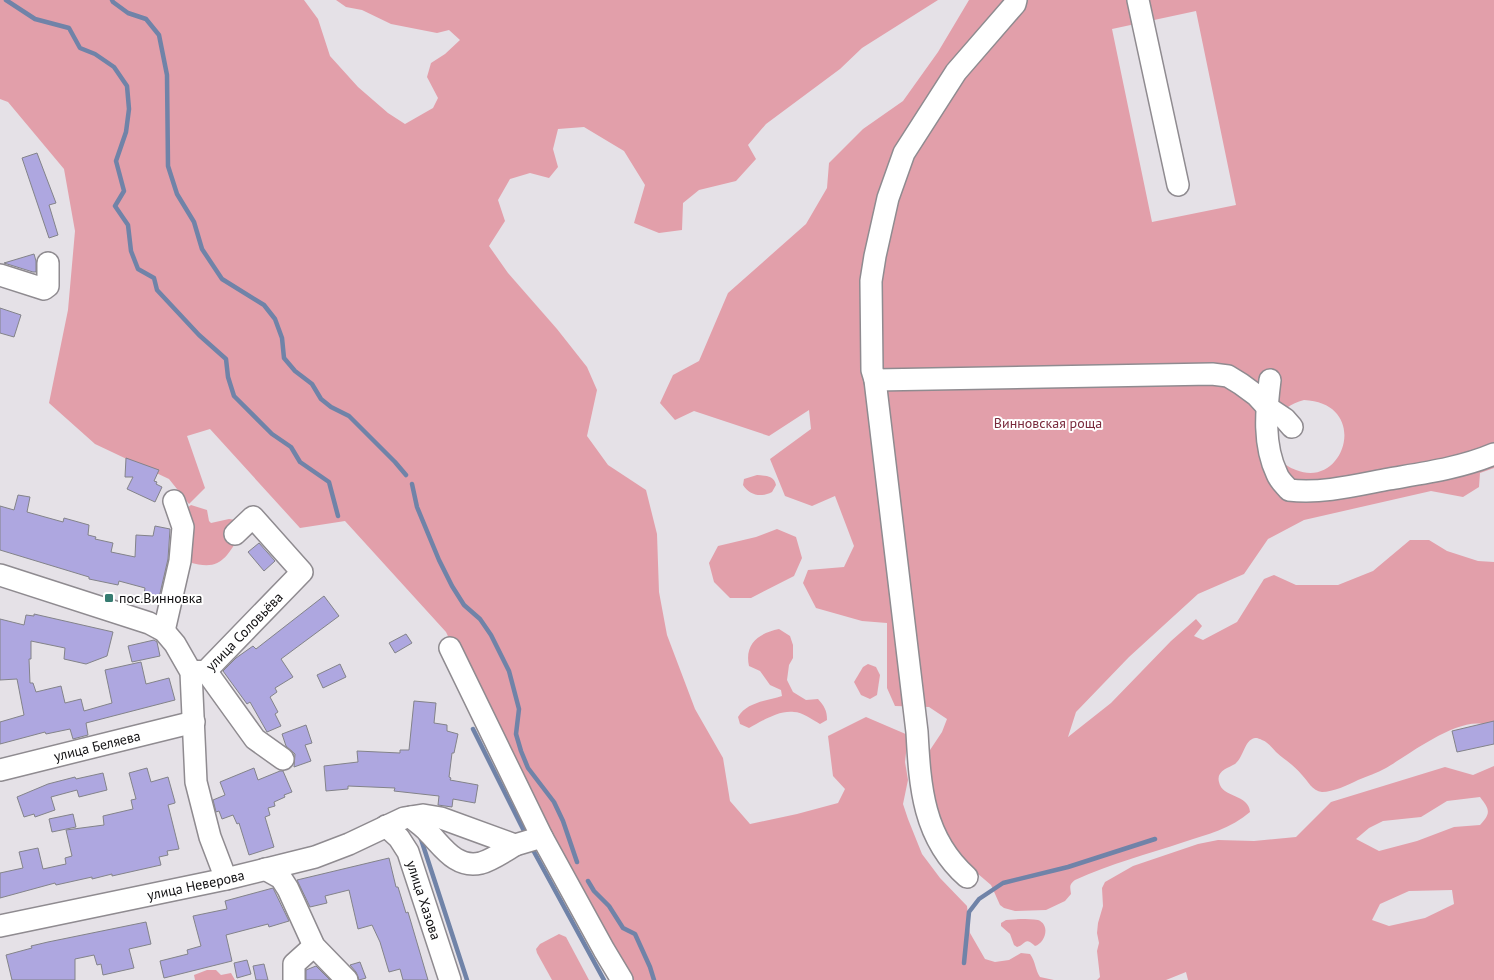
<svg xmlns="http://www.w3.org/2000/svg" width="1494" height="980" font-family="'PT Sans',sans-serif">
	<rect width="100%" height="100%" fill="#e5e1e7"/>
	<path fill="#e2a0aa" d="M559,934L566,937L589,980H552L537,953L536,949L540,944Z"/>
	<g fill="#e29faa" fill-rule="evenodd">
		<path d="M0,0H304L318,19L330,56L358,87L388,113L405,124L433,108L438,98L427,77L431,63L445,54L460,40L449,30L437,33L391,24L362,10L346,7L336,0H938L862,48L840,69L766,124L748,145L756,159L736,181L699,190L683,203L682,230L659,233L634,223L645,185L624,151L584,127L558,129L553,149L558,167L549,178L530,173L510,179L498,200L505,221L489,246L508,273L557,329L587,367L597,390L587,436L608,465L646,490L657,534L659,592L667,635L695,709L723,758L730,801L750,824L797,814L838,803L845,789L833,776L828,736L866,717L908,735L905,762L908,780L903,804L908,819L922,854L940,878L967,906L970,933L985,959L995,962L1009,960L1021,953L1030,954C1036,962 1035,970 1040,977L1054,980H615L609,972L446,632L345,521L300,528L210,429L187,436L205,488L189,504L169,479L95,444L49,403L68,310L75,231L64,169L8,102L0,99Z"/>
		<path d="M969,0H1494V468L1480,473L1479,487L1463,497L1431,491L1304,520L1268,539L1244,574L1198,594L1129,657L1076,712L1068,737L1111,703L1171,641L1196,619L1202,626L1194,636L1203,640L1237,622L1264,579L1274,575L1296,585H1338L1373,571L1410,540H1429L1447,551L1478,561L1494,562V730C1470,706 1408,756 1386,768C1377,773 1367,776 1358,780C1348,785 1333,792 1322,792C1312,791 1308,781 1302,775C1295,766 1285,760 1276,752C1272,748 1268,742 1262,740C1261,739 1257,738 1255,738C1244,740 1244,757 1235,764C1228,768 1216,771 1219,782C1222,798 1249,794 1250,812C1232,828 1206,835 1184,842C1148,854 1110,864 1075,880C1069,885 1070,886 1071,894L1065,901L1046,910L1015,911L1004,908L1000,905L991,885L964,862L937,821L926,756L942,732L947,719L929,707L895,706L887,688V623L862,621L816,608L803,583L808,570L844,567L854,546L835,496L812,506L785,496L770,459L811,429L809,410L769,436L694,411L675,420L660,403L673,375L699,361L728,293L806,224L827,188L829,163L863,129L903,101L938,52ZM1196,11L1236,205L1152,222L1112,29ZM1304,400C1371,403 1345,490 1296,470C1290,468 1281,463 1279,456C1276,446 1276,432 1275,421C1283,409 1290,404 1304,400Z"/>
		<path d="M757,475C766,476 774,475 776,485L772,492C761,498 749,495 743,485L744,479Z"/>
		<path d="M191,505L207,510L209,521L211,523L229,519L236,520L241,534C226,558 220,572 189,562L187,508Z"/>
		<path d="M777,529L796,537L802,558L794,576L751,598H730L714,582L709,563L718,546L756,537Z"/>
		<path d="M779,629L790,636L793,645V658L789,665L787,680L793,692L806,700L818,699C824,706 827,710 827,720L820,724C813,720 802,712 794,712C779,710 762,721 749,728L740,724L738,717C747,702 766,701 782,696L781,690L770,685L760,671L749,666C744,643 760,633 779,629Z"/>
		<path d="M868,664L876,667L880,675L877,695L870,699L861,695L854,682L863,667Z"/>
		<path d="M1494,766V980H1188L1186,972L1166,980H1097L1100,977L1097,951L1099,943L1097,933L1098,923L1103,906L1102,888L1105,882L1133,866L1198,844L1218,840L1254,841L1296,837L1331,802L1445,767L1473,775ZM1480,797C1490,810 1491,813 1480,825L1454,827L1417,841L1379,851L1356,839L1369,828L1383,821L1421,817L1447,801ZM1452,890L1454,904L1425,918L1389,926L1372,920L1380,904L1409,891Z"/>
		<path d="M1021,919C1026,919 1033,919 1038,920C1051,925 1045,943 1035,946C1024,936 1026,945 1017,947L1014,945L1010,934L1001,926V923L1006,920Z"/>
		<path d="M207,970H216L221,975L231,973L235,980H195L194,975Z"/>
	</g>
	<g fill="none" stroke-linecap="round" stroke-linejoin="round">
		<g stroke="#7083a8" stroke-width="4.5">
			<path d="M6,0L35,19L69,28L80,48L95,54L114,67L127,86L129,109L126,132L116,161L124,191L115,206L128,225L131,251L138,269L154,278L157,290L199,335L226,359L228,377L234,396L272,434L291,447L300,462L329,482L338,516"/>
			<path d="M112,0L113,2L128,13L146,19L159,35L167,75L168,166L177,194L194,222L202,249L222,279L264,305L275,319L282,338L284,358L295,371L312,384L321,399L331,407L349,416L395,462L406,475"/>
			<path d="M412,484L417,507L439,560L452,586L464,605L480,619L491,635L509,671L519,709L516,734L521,751L528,768L554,802L563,821L577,862"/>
			<path d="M473,729L525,833"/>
			<path d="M420,836L467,980"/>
			<path d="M533,850L604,980"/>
			<path d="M588,881L594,891L609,906L623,928L635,934L650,967L654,980"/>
			<path d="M964,963L969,912L979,899L1003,883L1068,867L1155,839"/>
		</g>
	</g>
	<g fill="#aea7e0" stroke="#838389">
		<path d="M37,153L56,203L49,205L58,235L49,238L22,158Z"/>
		<path d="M34,254L36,261V272H33L4,263Z"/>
		<path d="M0,308L21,315L14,337L0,333Z"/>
		<path d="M126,458L159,470L154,481L157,482L156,484L162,487L155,502L127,489L133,477H125Z"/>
		<path d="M18,495L30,497L27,512L63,522L64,518L89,525L88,535L96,537L95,539L113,543L111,552L135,557L136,535L153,536L155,526L170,529L168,559L158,602L143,599L145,588L119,581L118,585L89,579V577L0,550V506L14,510Z"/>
		<path d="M259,543L275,561L264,571L248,552Z"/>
		<path d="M324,596L339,616L281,659L293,677L275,688L277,692L270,697L278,712L275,714L281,726L267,732L250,702L247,704L223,671L236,658L253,646L256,649Z"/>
		<path d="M34,614L113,632L107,656L86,664L64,659L65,648L31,641V659H29L30,683H33L36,692L61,686L65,703L81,699L84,711L112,703L105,670L141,662L146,684L169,678L175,700L86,723L88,735L73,739L70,729L46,734L45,732L0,744V722L24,715L17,679L0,680V619L24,625L26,615L34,616Z"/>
		<path d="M406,634L412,643L395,653L389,643Z"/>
		<path d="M154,640L157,642L160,656L132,662L128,646Z"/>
		<path d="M340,664L346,677L323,688L317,675Z"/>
		<path d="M414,701L436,703L434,723L447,725V731L458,734L454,753H452L449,777L451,778L450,780L478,785L475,803L453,799L452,807L438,805L439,796L394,791L395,788L348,786V789L326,791L324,766L358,762L357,751L400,753V750H409Z"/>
		<path d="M1494,721V744L1457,752L1452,731Z"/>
		<path d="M306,725L312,743L305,745L311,761L294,767L295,754L286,746L282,734Z"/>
		<path d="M147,768L151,782L168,777L175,802V803L168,805L179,849L167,851L168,855L159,857L161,865L112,876V874L92,879V877L56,885L55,883L0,898V873L23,868L19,852L38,848L43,869L66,864L65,858L72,856L66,830L104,825L103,816L133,809L131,800L136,799L129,773Z"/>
		<path d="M254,768L258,780L280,771H283L292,792L284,795L285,797L274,802L275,806L268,808L270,815L265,817L274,847L249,855L239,823L237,824L233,815L222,819L219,811L216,812L213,800L225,795L220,782Z"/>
		<path d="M103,773L107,790L79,797L77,790L51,797L55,810L35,817L34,814L24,817L17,797L48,784L75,777L76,779Z"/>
		<path d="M73,814L76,827L52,832L49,819Z"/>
		<path d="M389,858L396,887H398L406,913L408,912L428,980H403L400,969L389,972L380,942L372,925L358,929L349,890L325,896L327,903L310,907L297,880Z"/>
		<path d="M273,888L289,921L269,927L268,924L226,935L232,961L164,978L160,961L188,954L187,950L201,946L193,916L227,909L225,901Z"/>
		<path d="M146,922L151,944L129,949L134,968L103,975L101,964L97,965L94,955L75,959V980H12L6,955L32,948L31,946L48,942Z"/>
		<path d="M247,960L251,974L237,978L234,963Z"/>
		<path d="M360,962L366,978L359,980L356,972L350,965Z"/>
		<path d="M264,964L268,980H256L253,966Z"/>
		<path d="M316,966L330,980H306V970Z"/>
	</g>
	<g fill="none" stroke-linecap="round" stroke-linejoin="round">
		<g stroke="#8f8b90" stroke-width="24">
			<g id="minor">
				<path d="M1138,0L1178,185"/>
				<path d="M0,275L44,289L48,286V263"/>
				<path d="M875,380L1212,374L1228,376L1241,384L1256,395L1267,407L1285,419L1292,427"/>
				<path d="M1270,380C1266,411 1263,445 1277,474C1279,480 1285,485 1289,490C1322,494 1357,485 1389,479C1424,473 1461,468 1494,454"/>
				<path d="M0,575L149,623L164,631L175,644L191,672L196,782L210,837L226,879"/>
				<path d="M164,631L180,561L183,527L174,501"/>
				<path d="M450,648L542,837L604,950L622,980"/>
				<path d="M206,671L255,739L283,759"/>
				<path id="s1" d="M191,672L206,671L302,572L253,517L235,534"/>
				<path id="s2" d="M0,770L194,722"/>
				<path d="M411,817C416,822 423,826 428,832C443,847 456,869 481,863C492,860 505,851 515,845"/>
				<path id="s3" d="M386,826L399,838L408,852L450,980"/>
				<path d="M265,869L281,878L288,889L314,946L347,980"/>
				<path d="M967,877C923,838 920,787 917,732L875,380L872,370L871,281L875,256L888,198L904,153L956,72L1015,4L1016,0"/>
				<path id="s4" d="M0,926L226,879L315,857L349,844L404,818L423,815L441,818L515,845L542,837"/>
				<path d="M294,980V964L314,946"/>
			</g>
		</g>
		<use href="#minor" stroke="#fff" stroke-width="21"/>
	</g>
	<rect fill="#367b71" stroke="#fff" stroke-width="2" x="104" y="593" width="10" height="10" rx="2.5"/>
	<g text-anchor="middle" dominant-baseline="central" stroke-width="4" stroke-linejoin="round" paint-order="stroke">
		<g font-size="14" fill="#792a3c" stroke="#fff">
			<text x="1048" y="423">Винновская роща</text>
		</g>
		<g font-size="14" fill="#100f11" stroke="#fff" text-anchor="start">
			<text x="119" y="598">пос.Винновка</text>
		</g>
		<g font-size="14" fill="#100f11" stroke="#fff">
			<text stroke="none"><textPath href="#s1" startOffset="70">улица Соловьёва</textPath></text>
			<text stroke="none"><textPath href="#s2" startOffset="100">улица Беляева</textPath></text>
			<text stroke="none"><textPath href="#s4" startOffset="200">улица Неверова</textPath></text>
			<text stroke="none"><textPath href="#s3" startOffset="85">улица Хазова</textPath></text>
		</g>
	</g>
</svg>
